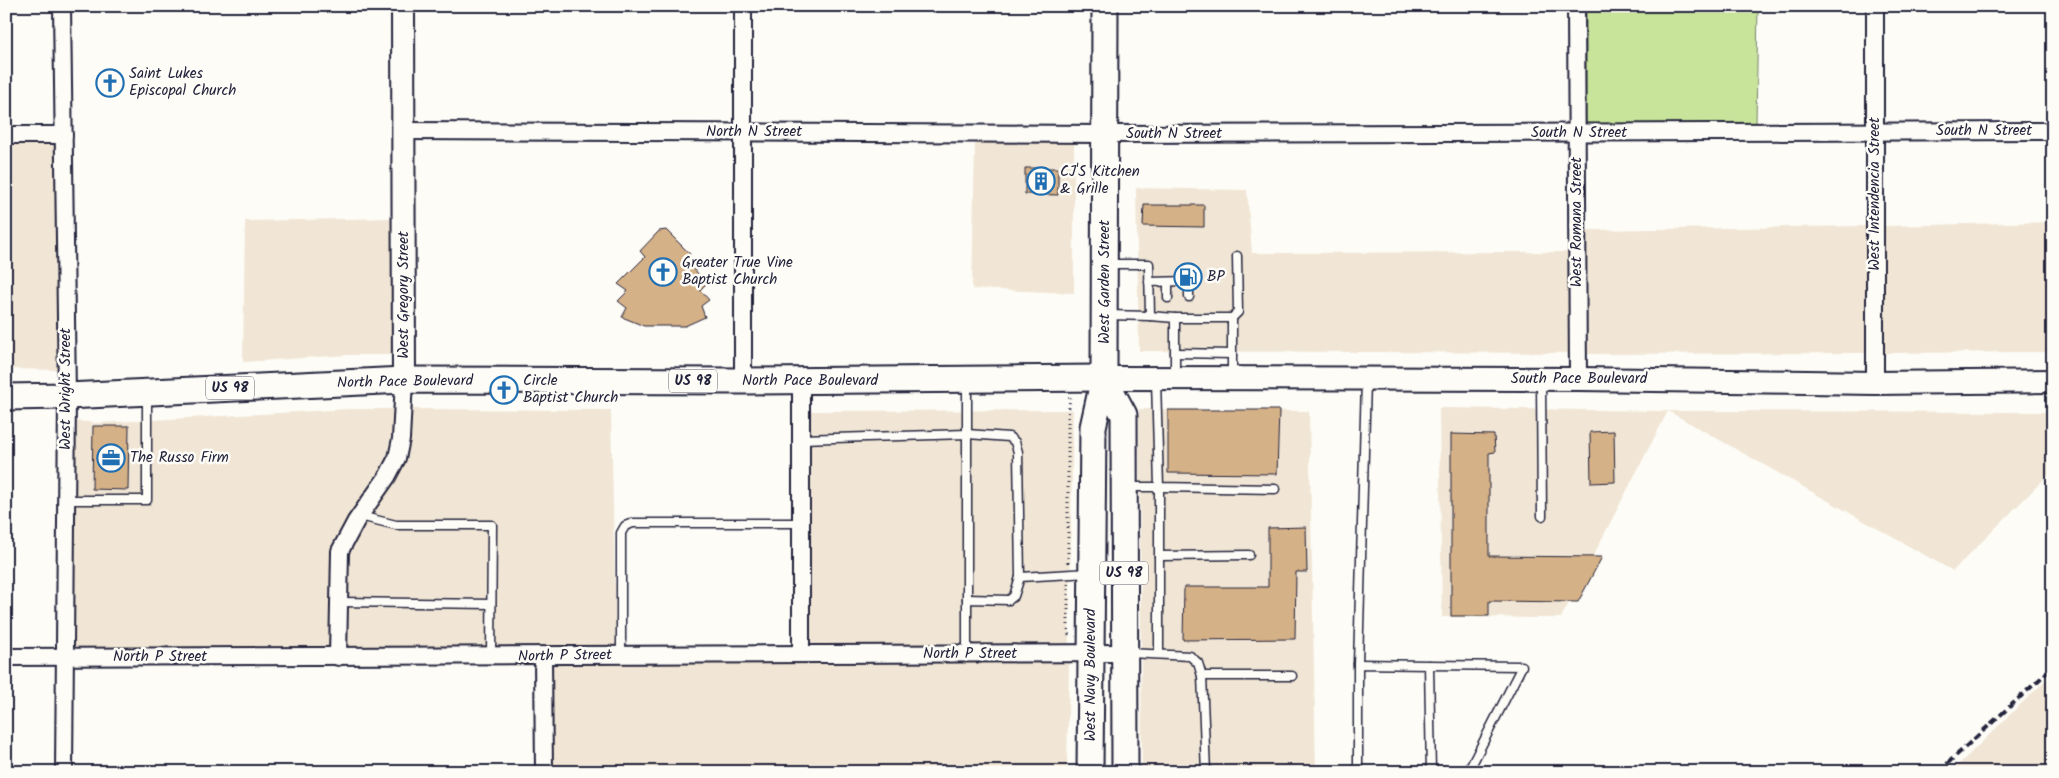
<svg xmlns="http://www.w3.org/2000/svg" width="2059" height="778" font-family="Kalam,sans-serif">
	<rect width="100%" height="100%" fill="#fdfcf7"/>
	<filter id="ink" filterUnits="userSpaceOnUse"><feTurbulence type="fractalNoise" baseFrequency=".02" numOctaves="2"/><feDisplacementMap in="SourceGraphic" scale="10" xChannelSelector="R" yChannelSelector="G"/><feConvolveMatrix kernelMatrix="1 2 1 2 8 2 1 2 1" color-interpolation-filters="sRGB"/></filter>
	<g filter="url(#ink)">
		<g fill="#f1e6d5">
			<path d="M975,142H1074V293L972,289Z"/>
			<path d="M6,143H55L57,370L6,369Z"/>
			<path d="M1136,188L1247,190L1252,253L1568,252L1569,353L1139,351Z"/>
			<path d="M394,218L395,355H347L243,362L245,221Z"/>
			<path d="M2053,222V352L1885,353V226Z"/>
			<path d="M1866,226V353L1588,354L1587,230Z"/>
			<path d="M1439,408L1667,411L2053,412V470L1953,571L1668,411L1561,618L1442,617Z"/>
			<path d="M349,409H393L392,439L388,456L379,473L347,518L331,547L329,649L75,648L76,421L98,423Z"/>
			<path d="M412,409L611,410L616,647L348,649L349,553L364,525L395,481L406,461L410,440Z"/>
			<path d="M1139,409L1309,411L1316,772H1142Z"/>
			<path d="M1073,410L1069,646H810V411Z"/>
			<path d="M801,662L1069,663L1067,772H553V664Z"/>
			<path d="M2053,673V772H1951Z"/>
		</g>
		<path fill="#c8e49b" stroke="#75836b" d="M1586,6H1758L1756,124H1586Z"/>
		<g fill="#d5b187" stroke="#22223b">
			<path d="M1025,168H1058V195L1025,194Z"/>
			<path d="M1144,205H1204V227L1143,226Z"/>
			<path d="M666,230L690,254L686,261L707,283L700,290L709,300L701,306L705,317L685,326H644L622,317L627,308L618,301L628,291L618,284L645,257L640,251L659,231Z"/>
			<path d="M1168,410H1279L1277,474L1168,473Z"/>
			<path d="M93,426H129L128,490L92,489Z"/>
			<path d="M1614,431L1615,482L1591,483L1590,432Z"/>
			<path d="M1451,434L1494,435L1495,452L1489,453V556L1602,557L1578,602L1489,601V616H1451Z"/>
			<path d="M1306,527L1307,572H1296L1295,639L1183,640L1184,587H1268V528Z"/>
		</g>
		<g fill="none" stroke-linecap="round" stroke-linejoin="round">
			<g stroke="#22223b" stroke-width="11">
				<g id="lane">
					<path d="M1149,282L1189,281V297"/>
					<path d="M1168,282V298"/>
					<path d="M1107,315L1150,316L1149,264H1109"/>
					<path d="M1150,316L1175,318V376"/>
					<path d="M1175,318H1232V377"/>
					<path d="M1232,318L1238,312L1237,256"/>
					<path d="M1175,353L1232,354"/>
					<path d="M1156,380L1159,487L1275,489"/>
					<path d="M1541,381L1542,516"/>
					<path d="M801,439L967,434L1009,437L1015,442L1018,452L1020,577L1014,596L1009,600L967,599V654"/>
					<path d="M1128,487H1159V654"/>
					<path d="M66,500H147V395"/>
					<path d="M360,516L396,525H492L491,656"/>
					<path d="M1159,556L1249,555"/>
					<path d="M1020,577L1089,573"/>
					<path d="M967,599V381"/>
					<path d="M339,602L491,604"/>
					<path d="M1129,653L1190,656L1198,663L1202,676L1206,772"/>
					<path d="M621,655V533L625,526L633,523H801"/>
					<path d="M1358,664L1366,381"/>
					<path d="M1429,665L1522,666L1468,772"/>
					<path d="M1202,676H1292"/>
					<path d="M1358,772V664L1429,665L1431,772"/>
				</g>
			</g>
			<g stroke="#22223b" stroke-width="20">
				<g id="street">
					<path d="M62,6L67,396L64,772"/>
					<path d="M1576,6L1578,379"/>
					<path d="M403,131L1105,134L2053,131"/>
					<path d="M6,135H64"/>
					<path d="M743,381V6"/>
					<path d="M801,381V654"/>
					<path d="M1875,383V6"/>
					<path d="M543,656L544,772"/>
					<path d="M6,657L1124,653"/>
					<path d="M338,657L340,551L356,521L387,477L397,458L401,439L404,380"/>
				</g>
			</g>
			<g stroke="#22223b" stroke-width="26">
				<g id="secondary">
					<path d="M403,6L404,380"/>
					<path d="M1104,378L1578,379L1875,383L2053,381"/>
				</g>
			</g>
			<g stroke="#22223b" stroke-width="29">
				<g id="primary">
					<path d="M1104,378L1124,415L1125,772"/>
					<path d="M6,397L67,396L404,380L743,381L1104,378"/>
					<path d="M1090,772L1093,427L1104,378L1105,6"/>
				</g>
			</g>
			<g stroke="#22223b" stroke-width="3" stroke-dasharray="1 4" stroke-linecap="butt">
				<path d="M1068,563V417L1070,396"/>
				<path d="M1068,584V633L1070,637"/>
			</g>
			<use href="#lane" stroke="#fdfcf7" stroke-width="8"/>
			<use href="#street" stroke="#fdfcf7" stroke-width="16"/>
			<use href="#secondary" stroke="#fdfcf7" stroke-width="22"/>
			<use href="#primary" stroke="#fdfcf7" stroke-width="25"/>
			<path stroke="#22223b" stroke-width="4" stroke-dasharray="8 4" stroke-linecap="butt" d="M1938,772L2053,667"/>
		</g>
	</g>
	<defs>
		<g id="church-ring" transform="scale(1.4375)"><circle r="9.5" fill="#fdfcf7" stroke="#1f6fb2" stroke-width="1.5"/><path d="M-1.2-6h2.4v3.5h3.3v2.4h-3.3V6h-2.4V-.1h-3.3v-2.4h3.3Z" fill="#1f6fb2"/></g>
		<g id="building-ring" transform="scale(1.4375)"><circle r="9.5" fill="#fdfcf7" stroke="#1f6fb2" stroke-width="1.5"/><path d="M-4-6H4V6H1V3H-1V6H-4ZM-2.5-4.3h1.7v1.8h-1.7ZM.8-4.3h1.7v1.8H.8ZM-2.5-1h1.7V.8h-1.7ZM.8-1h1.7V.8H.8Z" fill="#1f6fb2"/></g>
		<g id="fuel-ring" transform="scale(1.4375)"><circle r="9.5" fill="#fdfcf7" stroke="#1f6fb2" stroke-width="1.5"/><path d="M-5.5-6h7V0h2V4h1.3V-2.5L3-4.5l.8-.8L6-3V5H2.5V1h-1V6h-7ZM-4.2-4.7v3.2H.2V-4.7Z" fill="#1f6fb2"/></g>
		<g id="office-ring" transform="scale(1.4375)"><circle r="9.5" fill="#fdfcf7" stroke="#1f6fb2" stroke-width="1.5"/><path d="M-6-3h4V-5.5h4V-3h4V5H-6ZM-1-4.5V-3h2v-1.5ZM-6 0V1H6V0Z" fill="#1f6fb2"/></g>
	</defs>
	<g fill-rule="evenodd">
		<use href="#church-ring" x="110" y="83"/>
		<use href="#building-ring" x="1041" y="181"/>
		<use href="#church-ring" x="663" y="272"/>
		<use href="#fuel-ring" x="1188" y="277"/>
		<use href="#church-ring" x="504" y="390"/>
		<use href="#office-ring" x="111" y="458"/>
	</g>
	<g text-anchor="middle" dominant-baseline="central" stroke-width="5" stroke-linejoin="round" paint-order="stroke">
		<g fill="#fdfcf7" stroke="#646373" stroke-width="1">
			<rect x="669" y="369.5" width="48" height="23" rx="4"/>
			<rect x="206" y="376.5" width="48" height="23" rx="4"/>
			<rect x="1100" y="561.5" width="48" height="23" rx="4"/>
		</g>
		<g font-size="14" font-weight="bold" fill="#22223b">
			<text x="693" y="381">US 98</text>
			<text x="230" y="388">US 98</text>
			<text x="1124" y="573">US 98</text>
		</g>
		<g font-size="15" fill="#22223b" stroke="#fdfcf7" text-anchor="start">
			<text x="129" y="74">Saint Lukes<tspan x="129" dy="17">Episcopal Church</tspan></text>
			<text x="1060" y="172">CJ'S Kitchen<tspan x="1060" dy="17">&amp; Grille</tspan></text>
			<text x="682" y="263">Greater True Vine<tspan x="682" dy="17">Baptist Church</tspan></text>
			<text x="1207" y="277">BP</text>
			<text x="523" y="381">Circle<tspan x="523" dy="17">Baptist Church</tspan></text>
			<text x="130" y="458">The Russo Firm</text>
		</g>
		<g font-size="15" fill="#22223b" stroke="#fdfcf7">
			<text x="1984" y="131">South N Street</text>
			<text x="754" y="132">North N Street</text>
			<text x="1579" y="133">South N Street</text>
			<text x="1174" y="134">South N Street</text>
			<text transform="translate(1875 194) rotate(-90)">West Intendencia Street</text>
			<text transform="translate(1577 222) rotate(-90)">West Romana Street</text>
			<text transform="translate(1105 282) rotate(-90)">West Garden Street</text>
			<text transform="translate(404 295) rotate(-90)">West Gregory Street</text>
			<text x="1579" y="379">South Pace Boulevard</text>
			<text x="810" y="381">North Pace Boulevard</text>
			<text transform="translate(405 382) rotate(-1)">North Pace Boulevard</text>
			<text transform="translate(66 389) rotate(-90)">West Wright Street</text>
			<text x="970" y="654">North P Street</text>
			<text transform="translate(565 656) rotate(-1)">North P Street</text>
			<text x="160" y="657">North P Street</text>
			<text transform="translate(1091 675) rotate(-90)">West Navy Boulevard</text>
		</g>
	</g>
	<rect width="2059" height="778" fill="none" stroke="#fdfcf7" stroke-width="25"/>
	<rect x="12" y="12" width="2034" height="753" fill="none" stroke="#22223b" stroke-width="2" filter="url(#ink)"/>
</svg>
